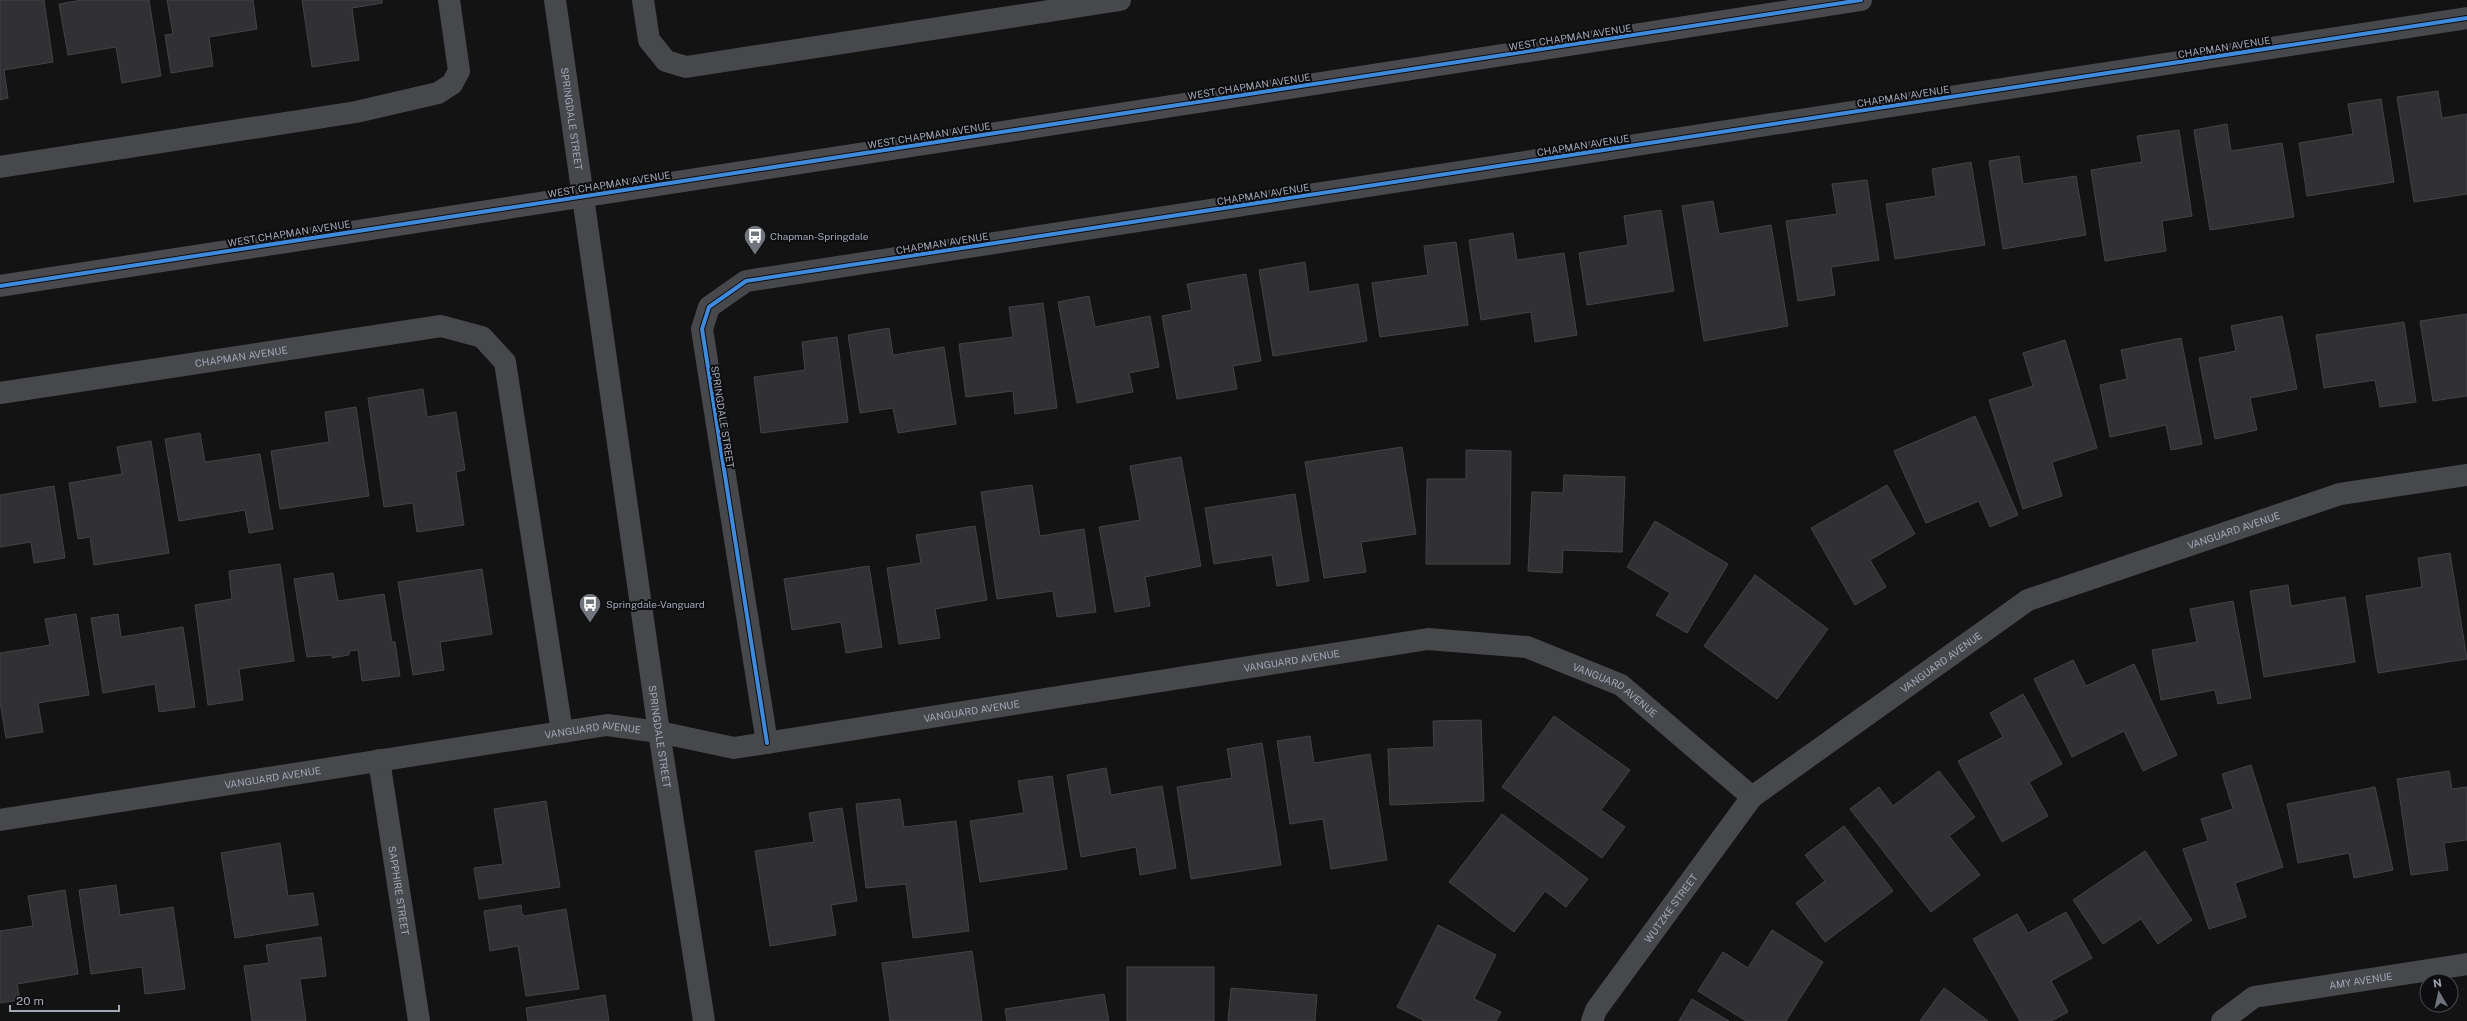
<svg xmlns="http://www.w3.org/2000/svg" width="2467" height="1021" font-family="'Public Sans',sans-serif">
	<rect width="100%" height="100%" fill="#131313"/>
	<g fill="#313133" stroke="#414347">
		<path d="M0,0H44L53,62L4,70L8,98L0,100Z"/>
		<path d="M82,0H149L161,76L122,83L116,47L68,55L59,4Z"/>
		<path d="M167,0H253L257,29L209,37L213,66L171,73L165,35L173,34Z"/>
		<path d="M302,0H382V3L352,8L359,60L312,67Z"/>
		<path d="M2438,91L2442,118L2467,114V194L2414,202L2397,97Z"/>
		<path d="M2381,99L2394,182L2307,196L2299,143L2353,134L2348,104Z"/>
		<path d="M2227,124L2231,151L2282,143L2294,217L2210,230L2194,130Z"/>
		<path d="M2179,130L2192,216L2162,221L2166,251L2105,261L2091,170L2142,162L2137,136Z"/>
		<path d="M2019,156L2023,184L2076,176L2086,235L2003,249L1989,161Z"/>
		<path d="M1971,162L1985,245L1895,259L1886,204L1936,196L1932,169Z"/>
		<path d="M1867,180L1879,260L1831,267L1835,295L1798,301L1786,221L1837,214L1832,184Z"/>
		<path d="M1713,201L1719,234L1771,225L1788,326L1704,341L1682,206Z"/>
		<path d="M1661,210L1674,291L1587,305L1579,253L1628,245L1624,216Z"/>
		<path d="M1513,233L1517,260L1564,253L1577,335L1535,342L1531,312L1481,320L1469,240Z"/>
		<path d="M1456,242L1468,325L1380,337L1372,283L1428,275L1424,246Z"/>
		<path d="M1305,262L1309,292L1358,284L1367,341L1273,356L1259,270Z"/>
		<path d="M1246,274L1261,361L1233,366L1237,389L1177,399L1162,316L1192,310L1187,284Z"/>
		<path d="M1089,296L1095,327L1150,316L1159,367L1129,373L1133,392L1077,403L1058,302Z"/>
		<path d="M1043,303L1057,408L1015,414L1013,391L966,397L959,344L1013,337L1009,307Z"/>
		<path d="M2467,314V396L2433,401L2420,321Z"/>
		<path d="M2282,316L2297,389L2250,398L2257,430L2215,439L2199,358L2236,351L2231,326Z"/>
		<path d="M2404,322L2416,402L2380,407L2375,380L2324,388L2316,335Z"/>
		<path d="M889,328L893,355L944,347L956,424L898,433L893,408L860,413L848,335Z"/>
		<path d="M837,337L848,422L761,433L754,377L805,370L802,342Z"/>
		<path d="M2181,338L2202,444L2171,450L2166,425L2110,437L2100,385L2127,379L2121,350Z"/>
		<path d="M2065,340L2097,448L2052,462L2062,496L2023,509L1989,400L2033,386L2023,353Z"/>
		<path d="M423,389L427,417L456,412L465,470L456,472L464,525L417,532L413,503L384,507L368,398Z"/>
		<path d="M356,407L369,496L280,509L271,451L329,442L325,412Z"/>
		<path d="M1975,416L2018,515L1990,527L1979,501L1926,523L1894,451Z"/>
		<path d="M200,433L205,462L260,454L273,529L249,533L245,510L179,521L165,439Z"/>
		<path d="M151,441L169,553L94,565L90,537L78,539L69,483L122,474L117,447Z"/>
		<path d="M1402,447L1416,534L1361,542L1366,572L1324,578L1305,462Z"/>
		<path d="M1466,450L1511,451L1510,564H1426L1427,479H1466Z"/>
		<path d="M1181,457L1201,566L1145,577L1150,606L1115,612L1099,527L1140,520L1130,466Z"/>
		<path d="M1564,475L1625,477L1622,552L1563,550L1562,573L1528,571L1532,492L1563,493Z"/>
		<path d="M1032,485L1040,536L1084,529L1096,612L1057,617L1053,591L997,599L981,492Z"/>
		<path d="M1887,485L1915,534L1870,560L1886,587L1855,605L1811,528Z"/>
		<path d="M54,486L65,558L34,563L31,542L0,547V495Z"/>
		<path d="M1295,494L1309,581L1277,586L1272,555L1214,564L1205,508Z"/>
		<path d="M1655,521L1728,564L1687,633L1656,615L1670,593L1627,567Z"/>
		<path d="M975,526L987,600L935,609L940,638L899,644L887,568L921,563L916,535Z"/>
		<path d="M2450,553L2467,659L2378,673L2366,596L2422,587L2418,558Z"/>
		<path d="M280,564L294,661L239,669L243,700L208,705L195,605L232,599L229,571Z"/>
		<path d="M869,566L882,647L846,653L841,622L792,630L784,579Z"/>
		<path d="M482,569L492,634L440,642L444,670L413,675L398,582Z"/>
		<path d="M333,573L338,601L384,594L392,642H395L400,676L362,681L358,650L349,651V655L332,658V655L307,657L294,579Z"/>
		<path d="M1755,575L1828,629L1777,699L1704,646Z"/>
		<path d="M2288,585L2291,606L2345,597L2355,662L2264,677L2250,591Z"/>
		<path d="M2233,601L2251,698L2218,704L2215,690L2161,700L2152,650L2197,642L2190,609Z"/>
		<path d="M76,614L89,695L38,703L43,732L6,738L0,702V653L50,645L45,619Z"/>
		<path d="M118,614L121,637L183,627L195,707L159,712L155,684L103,693L91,618Z"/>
		<path d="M2073,660L2086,686L2134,664L2177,755L2143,771L2124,731L2072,757L2034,679Z"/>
		<path d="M2023,694L2062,764L2029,782L2048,816L2002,842L1958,761L2003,737L1990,713Z"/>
		<path d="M1554,716L1630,770L1601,810L1625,827L1602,858L1502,787Z"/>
		<path d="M1481,720L1484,801L1390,805L1388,749L1434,747L1433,721Z"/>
		<path d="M1310,736L1314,763L1370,754L1387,860L1331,869L1323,819L1290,824L1277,741Z"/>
		<path d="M1262,743L1281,865L1191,879L1177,787L1232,778L1227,749Z"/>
		<path d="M2251,765L2283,867L2235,883L2246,917L2209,929L2183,849L2208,841L2201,819L2233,809L2222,774Z"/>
		<path d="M1106,768L1111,795L1162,786L1176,868L1140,875L1136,847L1081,857L1067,775Z"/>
		<path d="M1939,771L1975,817L1949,836L1980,875L1931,912L1850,809L1879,787L1893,806Z"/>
		<path d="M2449,771L2452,789L2467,787V840L2444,843L2448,870L2411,875L2397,779Z"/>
		<path d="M1052,776L1067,869L980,882L970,821L1024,813L1018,781Z"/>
		<path d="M2375,787L2393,870L2354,878L2349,853L2298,863L2287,804Z"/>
		<path d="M900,799L904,827L956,821L969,931L913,938L906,884L866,888L856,804Z"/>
		<path d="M546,801L560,887L479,899L474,868L503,864L494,809Z"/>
		<path d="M842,808L857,901L831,905L836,935L770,946L755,851L814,842L809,813Z"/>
		<path d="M1502,814L1588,879L1566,907L1545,891L1514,932L1449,882Z"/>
		<path d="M1844,826L1893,891L1825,942L1796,903L1825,881L1805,855Z"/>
		<path d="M280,843L288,896L313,893L318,925L235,938L221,853Z"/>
		<path d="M2145,851L2192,920L2158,944L2141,919L2103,944L2073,900Z"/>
		<path d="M116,885L120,915L173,907L185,989L145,994L142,967L91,974L79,890Z"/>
		<path d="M65,890L78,974L17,984L20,1000L0,1003V931L33,926L28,896Z"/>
		<path d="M521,905L522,914L525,916L566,909L579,989L526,996L518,946L490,951L484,911Z"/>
		<path d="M2066,912L2092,958L2051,981L2068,1012L2051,1021H2020L1973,939L2017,914L2028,933Z"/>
		<path d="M1438,925L1496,955L1474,999L1501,1012L1496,1021H1425L1397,1007Z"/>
		<path d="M1772,930L1823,962L1786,1021H1746L1698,991L1723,952L1748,968Z"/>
		<path d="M321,937L326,976L300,979L306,1021H252L244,966L269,963L266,945Z"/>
		<path d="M972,951L982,1021H890L882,963Z"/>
		<rect x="1127" y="967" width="87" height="54"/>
		<path d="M1231,988L1317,995L1315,1021H1228Z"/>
		<path d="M1944,988L1988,1021H1920Z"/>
		<path d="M1104,994L1109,1021H1007L1005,1009Z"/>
		<path d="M605,995L609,1021H528L526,1008Z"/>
		<path d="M1692,999L1729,1021H1679Z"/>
	</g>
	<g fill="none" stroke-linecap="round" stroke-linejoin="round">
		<g stroke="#47484c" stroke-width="22">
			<path id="s1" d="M555,0L659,732L704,1021"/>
			<path d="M643,0L649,40L666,61L686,67L1120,0"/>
			<path d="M0,167L356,112L438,93L452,84L459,71L449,0"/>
			<path id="s2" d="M0,393L441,326L482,337L505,362L562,732"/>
			<path d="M767,743L702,329L709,307L746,281L2467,18"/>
			<path id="s3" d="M379,760L419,1021"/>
			<path id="s4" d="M0,820L607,725L659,732L734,748L1428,639L1527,647L1621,685L1752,797"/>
			<path id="s5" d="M1592,1021L1596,1010L1752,797L2028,600L2340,494L2467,475"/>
			<path id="s6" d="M2222,1021L2254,997L2467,964"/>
		</g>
		<path stroke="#4a4a4e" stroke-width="22" d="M0,286L1861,0"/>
		<g stroke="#0d0d0f" stroke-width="6">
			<g id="cycleway">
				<path d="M0,286L1861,0"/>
				<path d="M767,743L702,329L709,307L746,281L2467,18"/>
			</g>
		</g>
		<use href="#cycleway" stroke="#408adc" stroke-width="4"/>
	</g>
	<defs>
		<g id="bus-pin" transform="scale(1.15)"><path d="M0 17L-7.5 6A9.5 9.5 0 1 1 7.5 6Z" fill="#70747d" stroke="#0d0d0f"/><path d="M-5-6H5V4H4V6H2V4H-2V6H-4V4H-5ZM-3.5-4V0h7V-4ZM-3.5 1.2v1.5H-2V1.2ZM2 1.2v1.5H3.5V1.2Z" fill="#fff"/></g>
	</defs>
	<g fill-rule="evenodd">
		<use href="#bus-pin" x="755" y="236"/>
		<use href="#bus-pin" x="590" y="604"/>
	</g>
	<g text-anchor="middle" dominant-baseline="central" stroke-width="4" stroke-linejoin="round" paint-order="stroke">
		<g font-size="10" fill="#a2a8b6" stroke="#0d0d0f">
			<text transform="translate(1570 37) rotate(-9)">WEST CHAPMAN AVENUE</text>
			<text transform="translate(2224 47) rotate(-9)">CHAPMAN AVENUE</text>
			<text transform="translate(1249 86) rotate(-9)">WEST CHAPMAN AVENUE</text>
			<text transform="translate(1903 96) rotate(-9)">CHAPMAN AVENUE</text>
			<text stroke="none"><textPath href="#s1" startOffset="120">SPRINGDALE STREET</textPath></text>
			<text transform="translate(929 135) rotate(-9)">WEST CHAPMAN AVENUE</text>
			<text transform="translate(1583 145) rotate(-9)">CHAPMAN AVENUE</text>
			<text transform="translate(609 184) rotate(-9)">WEST CHAPMAN AVENUE</text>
			<text transform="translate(1263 194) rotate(-9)">CHAPMAN AVENUE</text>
			<text transform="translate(289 233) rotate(-9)">WEST CHAPMAN AVENUE</text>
			<text transform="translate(942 243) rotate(-9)">CHAPMAN AVENUE</text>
			<text stroke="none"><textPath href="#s2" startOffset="244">CHAPMAN AVENUE</textPath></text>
			<text transform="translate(723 417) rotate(81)">SPRINGDALE STREET</text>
			<text stroke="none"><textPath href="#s5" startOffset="832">VANGUARD AVENUE</textPath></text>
			<text stroke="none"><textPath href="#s4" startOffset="1308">VANGUARD AVENUE</textPath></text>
			<text stroke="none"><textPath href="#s5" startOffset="508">VANGUARD AVENUE</textPath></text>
			<text stroke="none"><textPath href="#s4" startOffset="1644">VANGUARD AVENUE</textPath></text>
			<text stroke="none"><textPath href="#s4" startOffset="984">VANGUARD AVENUE</textPath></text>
			<text stroke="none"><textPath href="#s4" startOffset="600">VANGUARD AVENUE</textPath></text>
			<text stroke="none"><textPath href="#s1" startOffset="744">SPRINGDALE STREET</textPath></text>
			<text stroke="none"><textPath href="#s4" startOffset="276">VANGUARD AVENUE</textPath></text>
			<text stroke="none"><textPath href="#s3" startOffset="132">SAPPHIRE STREET</textPath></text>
			<text stroke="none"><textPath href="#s5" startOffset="138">WUTZKE STREET</textPath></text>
			<text stroke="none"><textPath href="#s6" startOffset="148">AMY AVENUE</textPath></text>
		</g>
		<g font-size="10" fill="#a2a8b6" stroke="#0d0d0f" text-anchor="start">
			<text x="770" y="236">Chapman-Springdale</text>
			<text x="606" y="604">Springdale-Vanguard</text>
		</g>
	</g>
	<g transform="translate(2439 993) rotate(351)"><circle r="19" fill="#0d0d0f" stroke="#494b52"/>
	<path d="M0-3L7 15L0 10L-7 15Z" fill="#70747d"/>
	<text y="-6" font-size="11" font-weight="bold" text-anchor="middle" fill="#a2a8b6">N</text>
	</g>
	<path d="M10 1005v6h109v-6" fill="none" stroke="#a2a8b6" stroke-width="2"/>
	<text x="16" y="1005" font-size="12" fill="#a2a8b6" stroke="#0d0d0f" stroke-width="3" paint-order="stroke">20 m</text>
</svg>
